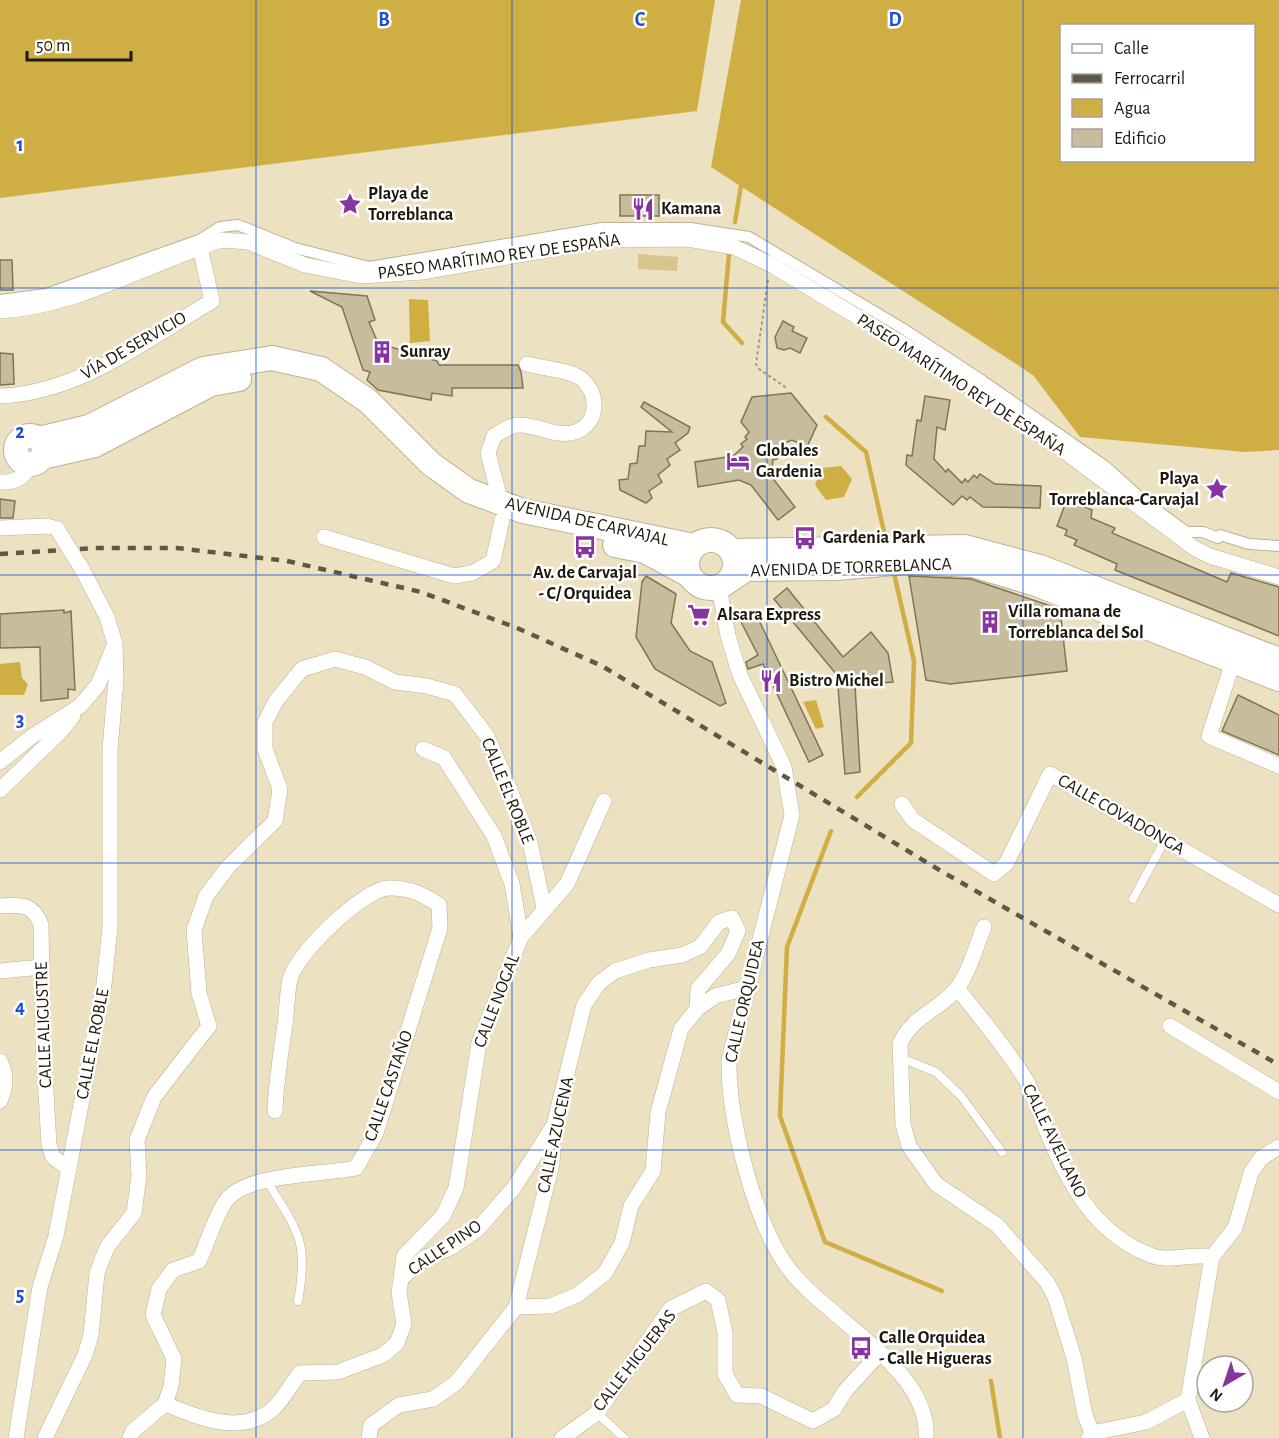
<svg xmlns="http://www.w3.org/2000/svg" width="1279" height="1438" font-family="'Alegreya Sans',sans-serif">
	<rect width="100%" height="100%" fill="#ece1c0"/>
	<path fill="#d7c58b" d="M638,254L678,257L677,271L638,269Z"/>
	<g fill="#cfaf43" fill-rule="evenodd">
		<path d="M0,0H715L697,111L0,198Z"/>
		<path d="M741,0H1279V450L1245,452L1080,437L1033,375L711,167ZM1062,26H1254V160H1062Z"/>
		<path d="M409,299L428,300L430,341L410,343Z"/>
		<path d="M841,466L852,479L844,497L826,500L815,485L822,468Z"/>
		<path d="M20,662L22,678L28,684L24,695H0V664Z"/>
		<path d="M816,700L824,727L816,729L803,702Z"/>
	</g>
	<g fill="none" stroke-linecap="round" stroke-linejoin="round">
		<g stroke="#cfaf43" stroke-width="4.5">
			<path d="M735,222L741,186"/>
			<path d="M729,254L723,322L742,343"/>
			<path d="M826,417L866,452L886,541"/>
			<path d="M857,797L911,743L914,661L893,569"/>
			<path d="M831,831L787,947L780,1116L825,1242L942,1291"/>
			<path d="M991,1381L1000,1438"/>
		</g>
	</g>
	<g fill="#c7bd9c" stroke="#7f7557" stroke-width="1.5">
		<rect x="620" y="195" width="39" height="21"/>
		<path d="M0,260H12L13,290H0Z"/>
		<path d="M310,291L367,296L375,320L369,322L378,343L437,361L439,365H518L521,372L523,388H452V396L432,393L431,400L378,390L367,380L370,372L363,370L342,307Z"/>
		<path d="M783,321L794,327L792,331L807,338L800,353L790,348L784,350L777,348L775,337Z"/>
		<path d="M0,353L13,354L14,384L0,385Z"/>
		<path d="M791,393L817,425L807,447L792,440L780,445L777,459L773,460L771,476L795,507L778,520L751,485L739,480L698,487L695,462L733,456L743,447L741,444L747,439L745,437L749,432L741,422L752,397Z"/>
		<path d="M925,396L950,400L945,430L937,427L934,459L946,472L948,469L962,483L965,479L968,482L974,475L977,478L980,474L995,484L1041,486L1040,508L983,507L970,497L967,500L962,496L953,505L906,465L907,455L912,456L917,420L921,421Z"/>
		<path d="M644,402L690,427L688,433L675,443L680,450L667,459L670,465L658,475L662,482L649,491L652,498L646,503L620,490L619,480L628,479L630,464L637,463L639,446H645L646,431L672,432L641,407Z"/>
		<path d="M0,499L15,501L13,518H0Z"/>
		<path d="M1067,499L1092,510L1091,518L1115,528L1112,533L1227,582L1231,573L1279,587V636L1115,570L1117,564L1074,545L1077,540L1065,535L1067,530L1057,526Z"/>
		<path d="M646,576L676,594L671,623L690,651L712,662L726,703L720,706L655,669L636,637L642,582Z"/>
		<path d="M909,576L971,579L1060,609L1067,671L950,684L926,680Z"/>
		<path d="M787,588L843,657L871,632L888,653L893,682L855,685L860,772L845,774L837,675L774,599Z"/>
		<path d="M64,610V613L71,611L75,690L68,689V698L41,701L40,647L0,648V614Z"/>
		<path d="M756,614L823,755L809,762L763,664L748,669L746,662L758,655L740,620Z"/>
		<path d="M1238,695L1279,715V755L1222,731Z"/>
	</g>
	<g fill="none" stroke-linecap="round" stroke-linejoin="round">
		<g stroke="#bcb292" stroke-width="9">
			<g id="service">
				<path d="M1133,899L1165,840"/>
				<path d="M901,1058L936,1072L961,1096L1002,1152"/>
				<path d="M267,1181C298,1232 309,1240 298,1301"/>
				<path d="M597,1413L624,1438"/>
			</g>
		</g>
		<g stroke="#bcb292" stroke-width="12">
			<path id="pedestrian" d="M0,300L46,294L199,240L220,227L238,225L295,248L369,267L602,228H690L749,237L902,328L983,381L1105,466L1144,501L1187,532H1203L1218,538L1220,535L1249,544L1279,546"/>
		</g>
		<g stroke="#bcb292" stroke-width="16">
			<g id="minor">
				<path d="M0,311C79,306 147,264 222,240L248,242L305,265L361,276L422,272L605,240L688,239L734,247L770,264L939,366L1064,451L1194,548L1210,556L1279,577"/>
				<path d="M0,396C79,393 146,340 212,301L200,247"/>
				<path d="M0,482C16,483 24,477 32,464"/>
				<path d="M501,503L488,453L494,436C501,432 512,424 520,425C538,425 557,438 575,432C601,423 599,388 577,376C563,369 542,368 527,364"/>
				<path d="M0,528L47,526L57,529"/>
				<path d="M324,537L454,576L472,573L493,561L502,520"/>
				<path d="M719,587L728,636L740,675L784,767L792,815L729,1060C728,1116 753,1218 786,1265C823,1318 931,1367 926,1438"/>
				<path d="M1233,662L1209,736L1279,766"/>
				<path d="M423,749L444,758L494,836L512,884L521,937"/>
				<path d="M0,762L31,737L80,706L98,685L113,648"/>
				<path d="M0,790L60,732L73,716"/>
				<path d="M902,804L913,820L994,874L1006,864L1050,774L1279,905"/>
				<path d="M0,906C21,905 33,903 41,925L43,1040L49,1145L53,1157L69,1169"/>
				<path d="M984,927C976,946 970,971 957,988C941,1010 913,1014 900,1044L903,1124L909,1146L936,1184L997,1225L1047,1282L1055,1297L1074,1358L1085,1415L1092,1433"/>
				<path d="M0,971L42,967"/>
				<path d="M957,988C981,1018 1006,1048 1026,1080C1034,1094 1039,1112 1045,1127C1067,1181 1094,1235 1153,1256C1170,1262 1193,1253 1212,1257"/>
				<path d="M1170,1026L1279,1092"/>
				<path d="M0,1061C7,1074 6,1087 0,1101"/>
				<path d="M402,1278L424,1258L450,1248L478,1229L513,1189L554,1125"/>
				<path d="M516,1307L551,1306L577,1295L605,1273L622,1243L631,1206L653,1171L658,1112L681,1029L697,1009L715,996L747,988"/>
				<path d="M165,1404C200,1418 243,1437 275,1407C284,1398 292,1383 300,1373L338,1372L383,1355L397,1343L404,1324L399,1293L404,1256L443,1216L456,1188L479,1043L521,937L567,884L604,801"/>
				<path d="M16,1438L40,1287L56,1236L104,984L110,927V749L116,680L115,644L107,617L82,569"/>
				<path d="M45,1438L85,1355L91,1335L97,1273L107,1247L134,1213L139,1176L137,1140L154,1097L209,1026L199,993L194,930L206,896L228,867L275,821L280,789L265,749V722L276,701L302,669L335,659L365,667L395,682L427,686L455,694L487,736L507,782L530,842L544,908"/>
				<path d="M130,1438L133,1431L165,1404L171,1386L174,1359L153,1315L159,1289L173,1270L199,1261C208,1242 214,1219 225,1202C243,1173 324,1175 356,1168L376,1133L440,928L439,905C423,894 408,887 388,888C362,890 297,953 290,979C287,993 287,1009 285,1024C281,1053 276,1081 275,1111"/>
				<path d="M369,1438L371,1425L399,1405L433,1399L456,1383L516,1307L552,1164L554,1125L584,1005L599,983L615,971L649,960L682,955L700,947L719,922L732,918L738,931L728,954L698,989L697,1009"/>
				<path d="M562,1438L597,1413L670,1309L706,1291L718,1300L725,1333V1374L737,1395L761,1396L813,1421L834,1409L845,1391L880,1353"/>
				<path d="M1089,1438L1092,1433L1146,1422L1188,1400"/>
				<path d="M1202,1438L1188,1400L1212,1257L1235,1228L1251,1173L1261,1158L1279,1147"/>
			</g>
		</g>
		<g stroke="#bcb292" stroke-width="26">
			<g id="primary">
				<circle cx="30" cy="450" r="14"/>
				<path d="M39,439L89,427L203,369L272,358L321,369L368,401L431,464L469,491L523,511L694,546"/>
				<path d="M42,457L95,445L211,384L239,379"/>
				<circle cx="711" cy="564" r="24"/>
				<path d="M615,545L645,551L689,575"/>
				<path d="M732,551L965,547L1040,567L1279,660"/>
				<path d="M730,580L746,569L836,568L906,562L973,565L1036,584L1279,679"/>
			</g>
		</g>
		<g stroke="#9f977d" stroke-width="2" stroke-dasharray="3 3" stroke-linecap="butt">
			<path d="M666,215L665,209L700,210"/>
			<path d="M768,280L756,364L759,369L788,389"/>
		</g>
		<use href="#service" stroke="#fff" stroke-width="8"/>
		<use href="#pedestrian" stroke="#fff" stroke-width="10"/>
		<use href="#minor" stroke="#fff" stroke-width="15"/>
		<use href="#primary" stroke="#fff" stroke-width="24"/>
		<path stroke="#5e5845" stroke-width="4.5" stroke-dasharray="8 8" stroke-linecap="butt" d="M0,554L97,548H177L287,561L421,592L517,628L602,666L941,871L1279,1065"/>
		<g stroke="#bcb292" stroke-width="16" stroke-linecap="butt">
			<path id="minor-bridge" d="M57,529L82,569"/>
		</g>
		<use href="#minor-bridge" stroke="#fff" stroke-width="15"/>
	</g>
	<path fill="none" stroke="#1d4ed8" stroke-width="1.5" stroke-opacity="0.55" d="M256,0V1438M512,0V1438M767,0V1438M1023,0V1438M0,288H1279M0,575H1279M0,863H1279M0,1150H1279"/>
	<defs>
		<g id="sight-bare" transform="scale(1.8)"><path d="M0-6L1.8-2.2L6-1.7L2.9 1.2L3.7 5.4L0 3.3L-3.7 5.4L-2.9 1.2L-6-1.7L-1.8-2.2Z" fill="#8734a3" stroke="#fff" stroke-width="2.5" paint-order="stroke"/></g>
		<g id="restaurant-bare" transform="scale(1.8)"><path d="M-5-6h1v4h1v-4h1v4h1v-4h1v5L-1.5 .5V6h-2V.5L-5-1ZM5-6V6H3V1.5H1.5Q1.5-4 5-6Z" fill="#8734a3" stroke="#fff" stroke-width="2.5" paint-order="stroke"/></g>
		<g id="building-bare" transform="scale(1.8)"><path d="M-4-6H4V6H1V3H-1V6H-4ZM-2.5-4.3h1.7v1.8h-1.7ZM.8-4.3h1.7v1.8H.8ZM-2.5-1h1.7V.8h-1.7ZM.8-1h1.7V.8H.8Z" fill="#8734a3" stroke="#fff" stroke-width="2.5" paint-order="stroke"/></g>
		<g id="hotel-bare" transform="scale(1.8)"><path d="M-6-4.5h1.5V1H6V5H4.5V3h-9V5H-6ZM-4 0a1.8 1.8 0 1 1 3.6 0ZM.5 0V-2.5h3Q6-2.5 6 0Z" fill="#8734a3" stroke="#fff" stroke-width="2.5" paint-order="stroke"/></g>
		<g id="bus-bare" transform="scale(1.8)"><path d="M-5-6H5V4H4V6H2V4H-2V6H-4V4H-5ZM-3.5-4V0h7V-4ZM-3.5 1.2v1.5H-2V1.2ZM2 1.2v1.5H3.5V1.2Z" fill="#8734a3" stroke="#fff" stroke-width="2.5" paint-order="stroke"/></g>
		<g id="supermarket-bare" transform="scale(1.8)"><path d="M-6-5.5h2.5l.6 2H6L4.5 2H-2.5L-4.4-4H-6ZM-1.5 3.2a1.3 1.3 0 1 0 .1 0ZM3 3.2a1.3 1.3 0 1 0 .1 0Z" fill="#8734a3" stroke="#fff" stroke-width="2.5" paint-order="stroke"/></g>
	</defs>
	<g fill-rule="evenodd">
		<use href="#sight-bare" x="350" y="204"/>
		<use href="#restaurant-bare" x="643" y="209"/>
		<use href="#building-bare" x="382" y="352"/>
		<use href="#hotel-bare" x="738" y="461"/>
		<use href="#sight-bare" x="1217" y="489"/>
		<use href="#bus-bare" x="805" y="538"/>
		<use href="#bus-bare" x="585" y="547"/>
		<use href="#supermarket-bare" x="699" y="615"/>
		<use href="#building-bare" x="990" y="622"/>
		<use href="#restaurant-bare" x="771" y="681"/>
		<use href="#bus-bare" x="861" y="1348"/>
	</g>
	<g text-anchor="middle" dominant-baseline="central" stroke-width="5" stroke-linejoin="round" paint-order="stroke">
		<g font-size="18" font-weight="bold" fill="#1c180c" stroke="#fff" text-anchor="start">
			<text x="368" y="194">Playa de<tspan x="368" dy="21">Torreblanca</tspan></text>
			<text x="661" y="209">Kamana</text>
			<text x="400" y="352">Sunray</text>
			<text x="756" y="451">Globales<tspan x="756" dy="21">Gardenia</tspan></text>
			<text x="1199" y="479" text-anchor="end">Playa<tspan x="1199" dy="21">Torreblanca-Carvajal</tspan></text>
			<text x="823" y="538">Gardenia Park</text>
			<text x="585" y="573" text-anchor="middle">Av. de Carvajal<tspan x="585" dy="21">- C/ Orquidea</tspan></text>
			<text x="1008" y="612">Villa romana de<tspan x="1008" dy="21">Torreblanca del Sol</tspan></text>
			<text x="717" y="615">Alsara Express</text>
			<text x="789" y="681">Bistro Michel</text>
			<text x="879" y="1338">Calle Orquidea<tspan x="879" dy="21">- Calle Higueras</tspan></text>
		</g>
		<g font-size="18" fill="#1c180c" stroke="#fff">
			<text transform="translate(499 257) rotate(-8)">PASEO MARÍTIMO REY DE ESPAÑA</text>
			<text transform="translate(134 346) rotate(-30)">VÍA DE SERVICIO</text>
			<text transform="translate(961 385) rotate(33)">PASEO MARÍTIMO REY DE ESPAÑA</text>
			<text transform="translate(587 522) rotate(13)">AVENIDA DE CARVAJAL</text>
			<text transform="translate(851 568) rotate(-2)">AVENIDA DE TORREBLANCA</text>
			<text transform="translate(507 791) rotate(68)">CALLE EL ROBLE</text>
			<text transform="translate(1121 815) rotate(30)">CALLE COVADONGA</text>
			<text transform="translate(497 1001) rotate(-69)">CALLE NOGAL</text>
			<text transform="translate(745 1001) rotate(-77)">CALLE ORQUIDEA</text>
			<text transform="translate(44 1025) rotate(-92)">CALLE ALIGUSTRE</text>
			<text transform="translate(93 1044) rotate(-79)">CALLE EL ROBLE</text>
			<text transform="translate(389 1086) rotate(-71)">CALLE CASTAÑO</text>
			<text transform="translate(556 1135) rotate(-78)">CALLE AZUCENA</text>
			<text transform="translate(1054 1141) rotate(64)">CALLE AVELLANO</text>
			<text transform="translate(445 1248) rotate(-34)">CALLE PINO</text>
			<text transform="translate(635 1361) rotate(-52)">CALLE HIGUERAS</text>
		</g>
	</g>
	<g font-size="20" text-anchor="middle" font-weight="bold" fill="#1d4ed8" stroke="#fff" stroke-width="5" stroke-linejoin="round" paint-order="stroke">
		<text x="384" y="26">B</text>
		<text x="640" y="26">C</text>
		<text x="895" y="26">D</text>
		<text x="20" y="151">1</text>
		<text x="20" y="438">2</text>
		<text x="20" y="726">3</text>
		<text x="20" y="1013">4</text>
		<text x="20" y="1301">5</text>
	</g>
	<rect x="1060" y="24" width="195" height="138" fill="#ffffff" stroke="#a4a39e" stroke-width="1.5"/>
	<rect x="1072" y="44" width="30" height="9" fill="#ffffff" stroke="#a4a39e" stroke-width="1.5"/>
	<text x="1114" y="54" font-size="18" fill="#1c180c">Calle</text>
	<rect x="1072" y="74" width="30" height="9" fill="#5e5845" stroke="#a4a39e" stroke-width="1.5"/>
	<text x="1114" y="84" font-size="18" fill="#1c180c">Ferrocarril</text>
	<rect x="1072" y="99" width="30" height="18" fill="#cfaf43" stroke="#a4a39e" stroke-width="1.5"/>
	<text x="1114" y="114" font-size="18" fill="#1c180c">Agua</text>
	<rect x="1072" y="129" width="30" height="18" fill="#c7bd9c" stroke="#a4a39e" stroke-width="1.5"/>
	<text x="1114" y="144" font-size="18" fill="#1c180c">Edificio</text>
	<g transform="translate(1225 1384) rotate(219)"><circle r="28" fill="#ffffff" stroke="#a4a39e" stroke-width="1.5"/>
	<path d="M0-4.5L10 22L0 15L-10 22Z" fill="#8734a3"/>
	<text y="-9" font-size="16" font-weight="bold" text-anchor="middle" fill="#1c180c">N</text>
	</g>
	<path d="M27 51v9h104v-9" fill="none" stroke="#1c180c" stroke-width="3"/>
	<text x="36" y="51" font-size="18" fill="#1c180c" stroke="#ffffff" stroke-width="4.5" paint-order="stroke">50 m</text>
</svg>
